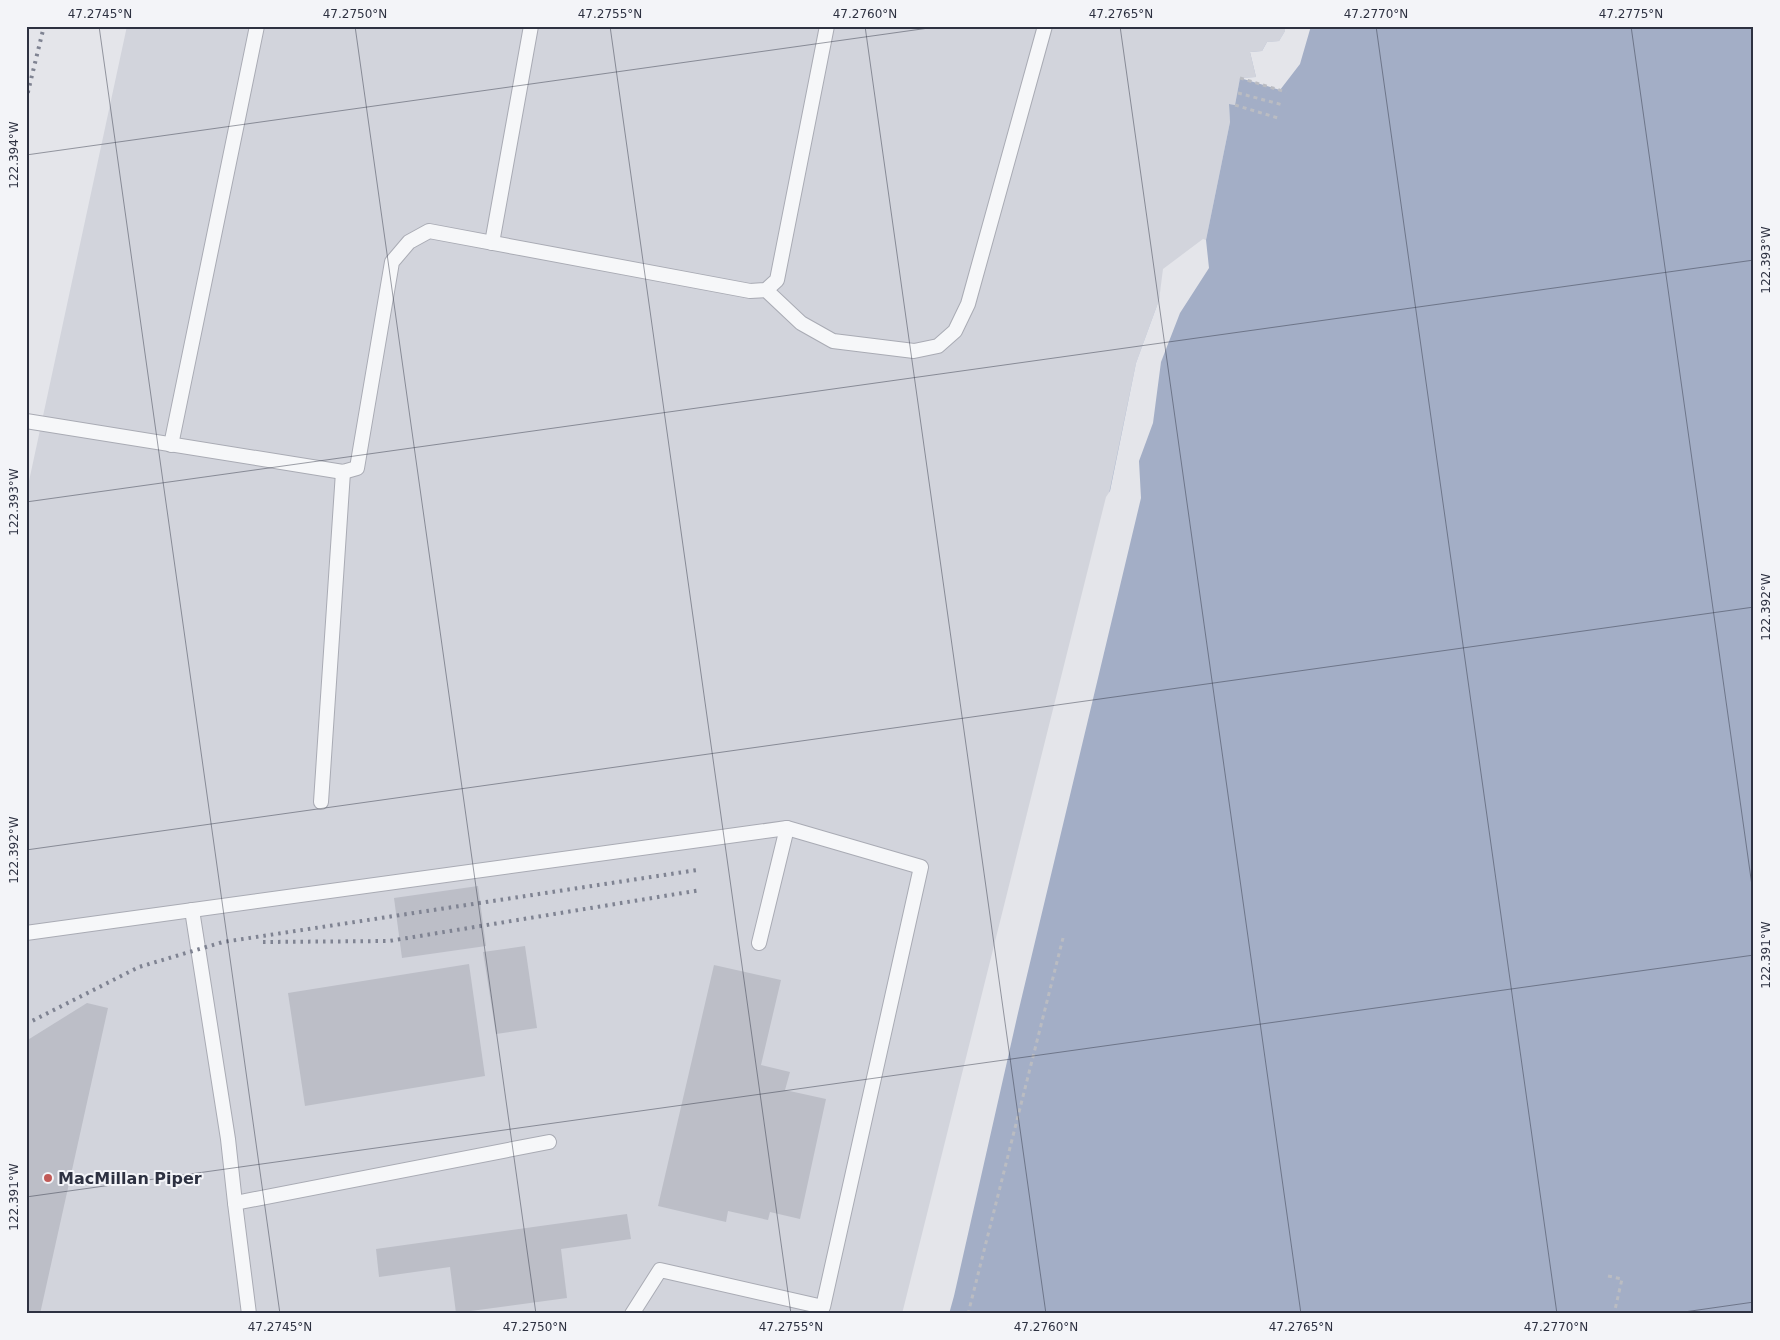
<svg xmlns="http://www.w3.org/2000/svg" width="1780" height="1340" font-family="'DejaVu Sans',sans-serif">
	<rect width="100%" height="100%" fill="#e4e5ea"/>
	<path fill="#d2d4dc" d="M127,26H1285V31L1279,41L1267,42L1256,77L1240,78L1235,105L1229,104L1230,122L1206,240L1164,272L1159,300L1136,363L1106,508L906,1314H26V495Z"/>
	<path fill="#a3aec6" d="M1285,26H1754V1314H905L1106,508L1136,363L1159,300L1164,272L1206,240L1230,122L1229,104L1235,105L1240,78L1256,77L1250,52L1262,51L1267,42L1279,41L1285,31Z"/>
	<g fill="#e4e5ea">
		<path d="M1285,26H1311L1300,64L1280,90L1240,78L1256,77L1250,52L1262,51L1267,42L1279,41L1285,31Z"/>
		<path d="M1203,239L1206,240L1209,268L1180,313L1161,362L1153,423L1139,461L1141,498L1018,1013L954,1296L949,1314H902L1106,497L1110,491L1136,363L1159,300L1163,269Z"/>
	</g>
	<g fill="#bcbec7">
		<path d="M478,886L486,946L402,958L394,898Z"/>
		<path d="M525,946L537,1028L496,1034L483,952Z"/>
		<path d="M469,964L485,1076L305,1106L288,993Z"/>
		<path d="M714,965L781,980L761,1065L790,1072L785,1090L826,1099L800,1219L770,1212L768,1220L728,1211L726,1222L658,1206Z"/>
		<path d="M87,1003L108,1008L40,1314H26V1041Z"/>
		<path d="M627,1214L631,1239L561,1249L567,1298L456,1313L450,1267L379,1277L376,1249Z"/>
	</g>
	<g fill="none" stroke-linecap="round" stroke-linejoin="round">
		<g stroke="#a9abb4" stroke-width="16">
			<g id="service">
				<path d="M492,243L531,26"/>
				<path d="M766,290L801,323L833,341L914,351L938,346L955,331L968,304L1045,26"/>
				<path d="M26,421L343,472L357,468L392,262L409,242L429,231L750,291L766,290L777,280L827,26"/>
				<path d="M171,445L257,26"/>
				<path d="M321,802L343,472"/>
				<path d="M192,910L228,1139L235,1203L549,1142"/>
				<path d="M26,933L787,828L921,867L823,1307L660,1270L632,1314"/>
				<path d="M759,943L787,828"/>
				<path d="M235,1203L249,1314"/>
			</g>
		</g>
		<g stroke="#babcc2" stroke-width="3" stroke-dasharray="4 4" stroke-linecap="butt">
			<path d="M1240,78L1286,92"/>
			<path d="M1238,93L1283,105"/>
			<path d="M1235,105L1278,118"/>
			<path d="M1608,1276L1622,1279L1614,1314"/>
			<path d="M968,1314L1063,938"/>
		</g>
		<use href="#service" stroke="#f6f7f9" stroke-width="14"/>
		<g stroke="#7f8392" stroke-width="4" stroke-dasharray="2.5 5" stroke-linecap="butt">
			<path d="M26,100L44,26"/>
			<path d="M263,942L389,941L701,890"/>
			<path d="M26,1024L139,967L223,942L697,870"/>
		</g>
	</g>
	<path fill="none" stroke="#2d3141" stroke-width="1" stroke-opacity="0.45" d="M99,26L280,1314M355,26L536,1314M610,26L791,1314M865,26L1046,1314M1120,26L1301,1314M1376,26L1557,1314M1631,26L1754,900M26,155L943,26M26,502L1754,260M26,850L1754,607M26,1197L1754,955M1670,1314L1754,1302"/>
	<circle fill="#c15a57" stroke="#f3f4f8" stroke-width="2" cx="48" cy="1178" r="5"/>
	<g text-anchor="middle" dominant-baseline="central" stroke-width="4" stroke-linejoin="round" paint-order="stroke">
		<g font-size="16" font-weight="bold" fill="#2d3141" stroke="#f3f4f8" text-anchor="start">
			<text x="58" y="1178">MacMillan Piper</text>
		</g>
	</g>
	<rect width="1780" height="1340" fill="none" stroke="#f3f4f8" stroke-width="55"/>
	<rect x="28" y="28" width="1724" height="1284" fill="none" stroke="#2d3141" stroke-width="2"/>
	<g font-size="12" text-anchor="middle" fill="#2d3141">
		<text x="100" y="18">47.2745°N</text>
		<text x="355" y="18">47.2750°N</text>
		<text x="610" y="18">47.2755°N</text>
		<text x="865" y="18">47.2760°N</text>
		<text x="1121" y="18">47.2765°N</text>
		<text x="1376" y="18">47.2770°N</text>
		<text x="1631" y="18">47.2775°N</text>
		<text transform="translate(14 155) rotate(-90)" y="4">122.394°W</text>
		<text transform="translate(1766 260) rotate(-90)" y="4">122.393°W</text>
		<text transform="translate(14 502) rotate(-90)" y="4">122.393°W</text>
		<text transform="translate(1766 607) rotate(-90)" y="4">122.392°W</text>
		<text transform="translate(14 850) rotate(-90)" y="4">122.392°W</text>
		<text transform="translate(1766 955) rotate(-90)" y="4">122.391°W</text>
		<text transform="translate(14 1197) rotate(-90)" y="4">122.391°W</text>
		<text x="280" y="1331">47.2745°N</text>
		<text x="535" y="1331">47.2750°N</text>
		<text x="791" y="1331">47.2755°N</text>
		<text x="1046" y="1331">47.2760°N</text>
		<text x="1301" y="1331">47.2765°N</text>
		<text x="1556" y="1331">47.2770°N</text>
	</g>
</svg>
